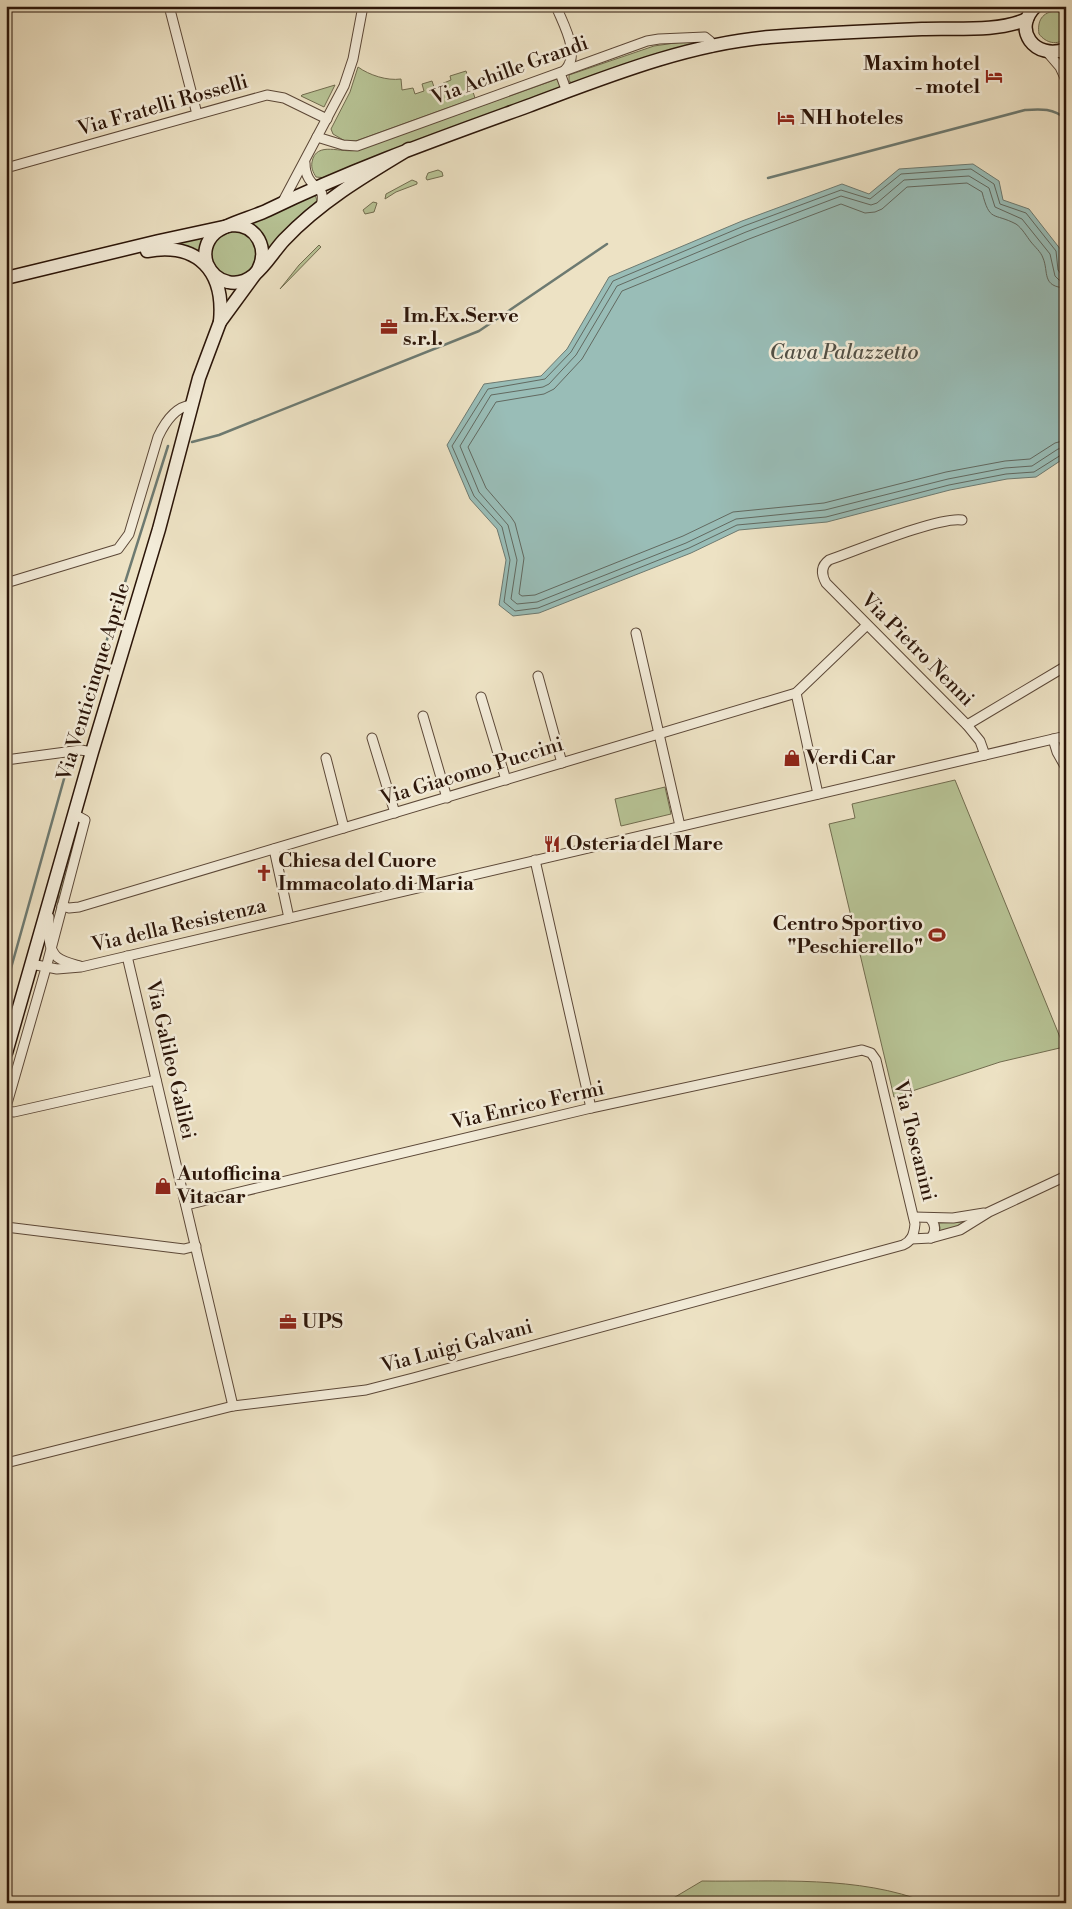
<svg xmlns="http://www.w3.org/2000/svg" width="1072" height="1909" font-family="'Libre Bodoni',serif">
	<rect width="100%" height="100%" fill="#ede2c4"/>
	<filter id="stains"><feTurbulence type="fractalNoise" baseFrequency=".004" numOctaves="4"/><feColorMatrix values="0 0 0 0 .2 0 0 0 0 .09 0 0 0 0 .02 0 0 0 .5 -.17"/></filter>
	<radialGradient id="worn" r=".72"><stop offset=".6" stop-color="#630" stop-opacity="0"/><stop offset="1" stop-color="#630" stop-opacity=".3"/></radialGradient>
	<g fill="#b7c395" stroke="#716c4f">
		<path d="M1056,11L1066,16V38C1057,46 1046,43 1039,34C1037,21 1042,12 1056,11Z"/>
		<path d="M696,40L697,45L574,84L569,81V75L654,46Z"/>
		<path d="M358,67C369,75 387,81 401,79L402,90L413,88L415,94L424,91L422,84L432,81L434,87L451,80L450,76L466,71L475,98L356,141H345L333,134L331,129L350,92Z"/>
		<path d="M557,79L561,85V88L327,178L316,177C313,172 311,168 312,162C316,140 342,154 357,150Z"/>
		<path d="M335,85L324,107L301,96L302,95Z"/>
		<path d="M438,170L442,172L443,176L427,180L426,178L428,173Z"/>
		<path d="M412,180L417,182V184L396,192L385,199L386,194Z"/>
		<path d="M315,194L317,201L299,216L270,248H268L252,223Z"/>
		<path d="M373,202L377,203L374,212L365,214L363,210Z"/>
		<circle cx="234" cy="254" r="23"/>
		<path d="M202,238L203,239L200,251L185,246L162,245Z"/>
		<path d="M319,245L321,247L280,289L299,265Z"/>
		<path d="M955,780L1064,1047L1000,1062L894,1097L829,824L855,818L852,804Z"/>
		<path d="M665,787L671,814L621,826L615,799Z"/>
		<path d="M77,822L81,823L54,922L59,895L57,894Z"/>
		<path d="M962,1222L963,1225L939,1234L940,1228L939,1223Z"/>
		<path d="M702,1881C775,1882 859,1875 928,1903H665Z"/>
	</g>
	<path fill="#99bdb7" stroke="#6d7a71" d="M973,164L999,181L1003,200L1029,209L1061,250L1066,292V457L1036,477L1007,479L950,490L827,522L739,530L691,553L539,613L513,616L499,605L506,560L497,529L470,499L447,445L484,384L541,376L567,349L609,277L742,221L842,184L869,194L899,169Z"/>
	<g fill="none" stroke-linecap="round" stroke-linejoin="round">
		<g stroke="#626960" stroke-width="1">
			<path d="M1066,274H1061L1058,270L1056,251L1026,213L1000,204L994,184L971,169L901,174L870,199L841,190L744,226L613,281L571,352L545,379L488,389L452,446L474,496L502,527L510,560L504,602L515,611L538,608L689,548L737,525L826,517L949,485L1006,474L1034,472L1061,455L1066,454"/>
			<path d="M1066,281L1059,280L1055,276L1050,254L1022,219L995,207L989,188L969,176L904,180L877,203L871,205L841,196L746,232L617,286L576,355L549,384L543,387L491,395L460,446L479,492L508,525L517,560L511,599L517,604L537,602L686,543L736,519L825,510L948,479L1005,468L1032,466L1058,449L1066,448"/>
			<path d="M1066,288C1041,287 1049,272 1043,258C1041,252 1035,247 1031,242C1027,237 1022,228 1016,224C993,212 990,223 982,192L967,183L907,187L882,209L875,212L865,213L841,204L749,239L622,291L582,359L554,389L544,394L496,402L468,447L486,488L511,517L515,523L524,558L519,594L522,596L535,595L683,536L733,512L824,503L946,472L1005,461L1030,459L1055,443L1066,440"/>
		</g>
		<g stroke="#6d7a71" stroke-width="2.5">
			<path d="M768,178L1025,110C1041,109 1053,108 1066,119"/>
			<path d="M192,442L219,435L479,331L607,244"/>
			<path d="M76,738L168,446"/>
			<path d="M6,986L69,761"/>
		</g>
		<g stroke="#5c4838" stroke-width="11">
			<g id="street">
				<path d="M169,6L197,114"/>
				<path d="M556,6C563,24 582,55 564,71"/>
				<path d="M1048,53L1060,67L1066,80"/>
				<path d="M560,73L567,92"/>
				<path d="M317,137L343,145L357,146L647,41L659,39L705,37L710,41L712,47"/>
				<path d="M305,163C305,169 306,174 309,179C316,191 326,187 321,206"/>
				<path d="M6,168L267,95L284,98L327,119"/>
				<path d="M282,203L344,86L353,59L363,6"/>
				<path d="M962,520C940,516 855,551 829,560C821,566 821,574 826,583L967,725L980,741L985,755"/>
				<path d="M6,583L118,549L129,534L158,437C165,422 175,407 191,405"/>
				<path d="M636,633L680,826"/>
				<path d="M538,676L562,763"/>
				<path d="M796,693L818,794"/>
				<path d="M481,697L506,780"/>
				<path d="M423,716L447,798"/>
				<path d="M967,725L1066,666"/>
				<path d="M372,738L395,813"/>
				<path d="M1053,739L1057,752L1066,768"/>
				<path d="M326,758L344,828"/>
				<path d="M6,760L81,750L92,752"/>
				<path d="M274,849L289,918"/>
				<path d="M535,860L591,1108"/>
				<path d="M62,906L69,908L79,907L796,693L867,625"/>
				<path d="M49,917C48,929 47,948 57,957C63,962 73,964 80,966"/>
				<path d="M127,956L233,1406"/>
				<path d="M31,964L57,969L81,967L1066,736"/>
				<path d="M6,1107L46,968L85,820L74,814"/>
				<path d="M6,1111L14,1112L156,1080"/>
				<path d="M914,1217L953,1218L984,1213"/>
				<path d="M930,1218C936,1225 936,1231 931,1238"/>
				<path d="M6,1227L184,1249L196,1246"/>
				<path d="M911,1239L931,1238L960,1230L989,1212L1066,1176"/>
				<path d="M6,1463L233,1406L366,1390L413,1378L903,1245C912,1241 914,1234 915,1224L876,1060L871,1053L862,1050L591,1108L186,1205"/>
			</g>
		</g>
		<g stroke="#2b1509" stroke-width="15">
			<g id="secondary">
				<path d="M1036,6C1011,29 1035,61 1066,49"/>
				<path d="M409,149C364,176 320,202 284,240C269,256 254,288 228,282C218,280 211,273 207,264C203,253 206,241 215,233C225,224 254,217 268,210C352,169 440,138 528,106C606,77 687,44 770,37C822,33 874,31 925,29C955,28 1000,32 1027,19"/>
				<path d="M147,251C198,242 225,271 220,322"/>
				<path d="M6,278L159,241L233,225C257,225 269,249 258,270L220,322L199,378L159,529L92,752L6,1053"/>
			</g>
		</g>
		<use href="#street" stroke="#f3ecd9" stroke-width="9"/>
		<use href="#secondary" stroke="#f3ecd9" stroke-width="12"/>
	</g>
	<defs>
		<g id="hotel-bare" transform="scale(1.35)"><path d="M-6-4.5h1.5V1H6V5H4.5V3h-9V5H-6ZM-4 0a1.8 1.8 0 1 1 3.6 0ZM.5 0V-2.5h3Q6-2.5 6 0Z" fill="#8f2418" stroke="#f3ecd9" stroke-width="2.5" paint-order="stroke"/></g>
		<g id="office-bare" transform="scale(1.35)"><path d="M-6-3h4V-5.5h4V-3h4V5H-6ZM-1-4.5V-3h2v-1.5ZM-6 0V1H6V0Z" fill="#8f2418" stroke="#f3ecd9" stroke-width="2.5" paint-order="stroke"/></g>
		<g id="shop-bare" transform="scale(1.35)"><path d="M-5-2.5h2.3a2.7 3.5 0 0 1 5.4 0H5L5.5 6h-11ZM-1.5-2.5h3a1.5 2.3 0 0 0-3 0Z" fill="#8f2418" stroke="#f3ecd9" stroke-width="2.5" paint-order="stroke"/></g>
		<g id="restaurant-bare" transform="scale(1.35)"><path d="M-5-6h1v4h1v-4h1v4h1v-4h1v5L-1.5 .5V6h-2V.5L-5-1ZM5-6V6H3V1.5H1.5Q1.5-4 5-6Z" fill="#8f2418" stroke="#f3ecd9" stroke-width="2.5" paint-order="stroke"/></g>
		<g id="church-bare" transform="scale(1.35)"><path d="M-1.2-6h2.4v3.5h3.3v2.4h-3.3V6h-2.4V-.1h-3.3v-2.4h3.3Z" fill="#8f2418" stroke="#f3ecd9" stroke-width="2.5" paint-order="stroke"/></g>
		<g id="stadium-bare" transform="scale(1.35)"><path d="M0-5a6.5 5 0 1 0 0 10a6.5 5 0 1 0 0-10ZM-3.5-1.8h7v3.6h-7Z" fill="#8f2418" stroke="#f3ecd9" stroke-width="2.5" paint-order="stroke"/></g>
	</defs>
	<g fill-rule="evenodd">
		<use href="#hotel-bare" x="994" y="76"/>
		<use href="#hotel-bare" x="786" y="118"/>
		<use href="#office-bare" x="389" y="327"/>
		<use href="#shop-bare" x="792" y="758"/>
		<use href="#restaurant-bare" x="552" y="844"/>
		<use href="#church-bare" x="264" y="873"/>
		<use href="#stadium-bare" x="937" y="935"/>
		<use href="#shop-bare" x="163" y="1186"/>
		<use href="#office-bare" x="288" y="1322"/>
	</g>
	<g text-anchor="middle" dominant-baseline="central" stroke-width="5" stroke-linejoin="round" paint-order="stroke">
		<g font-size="20" font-weight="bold" fill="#2b1509" stroke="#f3ecd9" text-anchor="start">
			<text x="980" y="64" text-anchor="end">Maxim hotel<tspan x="980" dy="23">- motel</tspan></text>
			<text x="800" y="118">NH hoteles</text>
			<text x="403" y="316">Im.Ex.Serve<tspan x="403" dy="23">s.r.l.</tspan></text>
			<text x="806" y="758">Verdi Car</text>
			<text x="566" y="844">Osteria del Mare</text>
			<text x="278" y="861">Chiesa del Cuore<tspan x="278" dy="23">Immacolato di Maria</tspan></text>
			<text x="923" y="924" text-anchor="end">Centro Sportivo<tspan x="923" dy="23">"Peschierello"</tspan></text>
			<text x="177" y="1174">Autofficina<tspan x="177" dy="23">Vitacar</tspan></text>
			<text x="302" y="1322">UPS</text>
		</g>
		<g font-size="20" fill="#2b1509" stroke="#f3ecd9">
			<text transform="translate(510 71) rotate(-20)">Via Achille Grandi</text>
			<text transform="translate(163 106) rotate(-16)">Via Fratelli Rosselli</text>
			<text transform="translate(917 650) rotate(45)">Via Pietro Nenni</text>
			<text transform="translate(94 682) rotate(-73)">Via Venticinque Aprile</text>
			<text transform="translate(472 772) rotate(-17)">Via Giacomo Puccini</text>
			<text transform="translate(179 926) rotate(-13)">Via della Resistenza</text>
			<text transform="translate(170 1060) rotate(77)">Via Galileo Galilei</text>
			<text transform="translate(528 1106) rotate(-13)">Via Enrico Fermi</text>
			<text transform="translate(914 1141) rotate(76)">Via Toscanini</text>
			<text transform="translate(457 1347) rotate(-15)">Via Luigi Galvani</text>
		</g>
		<g font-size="21" font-style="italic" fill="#525046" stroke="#f3ecd9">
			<text x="844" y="353">Cava Palazzetto</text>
		</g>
	</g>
	<rect width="1072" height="1909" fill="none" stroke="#ede2c4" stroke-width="25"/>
	<rect x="8" y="8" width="1057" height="1894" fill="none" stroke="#2b1509" stroke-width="2.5"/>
	<rect x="12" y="12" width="1047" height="1884" fill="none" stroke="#2b1509"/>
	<rect width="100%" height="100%" filter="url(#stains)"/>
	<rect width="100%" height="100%" fill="url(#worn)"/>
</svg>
